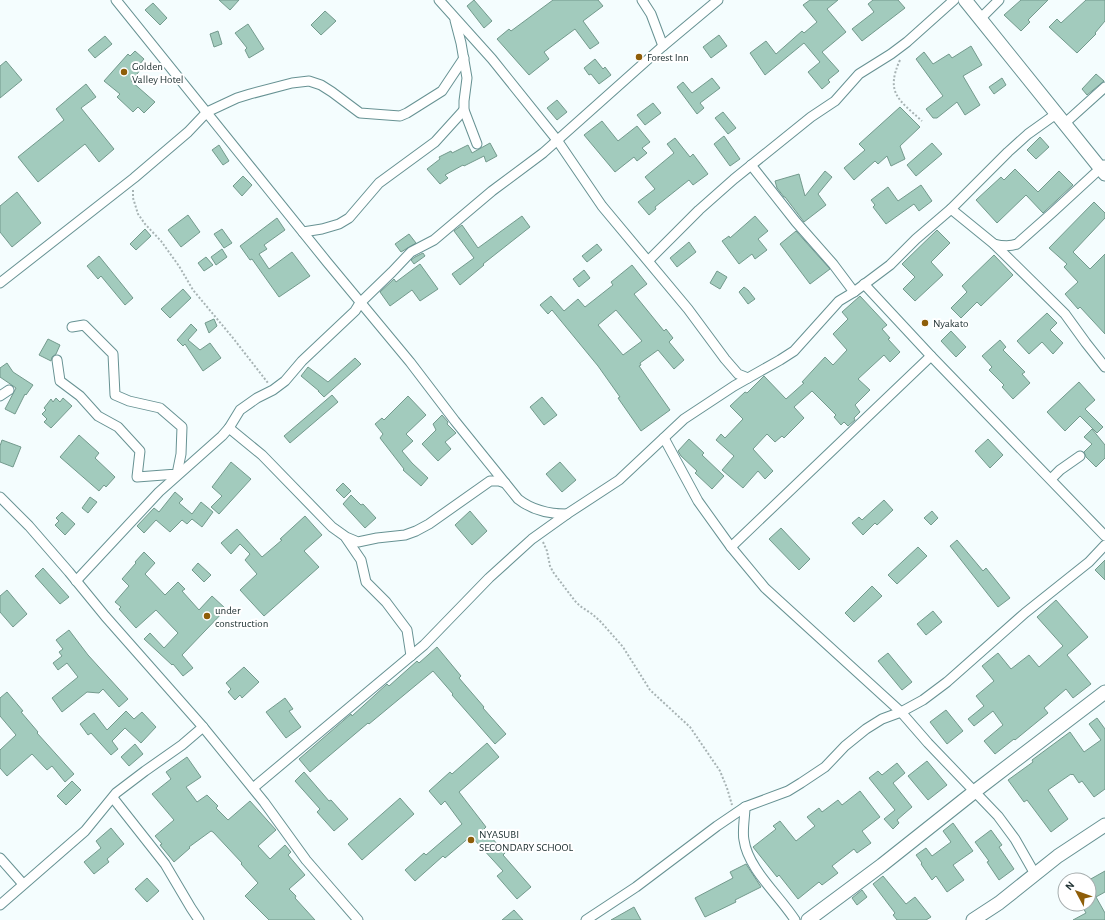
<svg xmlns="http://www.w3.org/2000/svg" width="1105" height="920" font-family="'Alegreya Sans',sans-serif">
	<rect width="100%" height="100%" fill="#f4fdfe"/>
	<g fill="#a2cbbd" stroke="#739a8d" fill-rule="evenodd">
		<path d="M219,0H239L230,10Z"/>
		<path d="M474,0L492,21L484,28L467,6Z"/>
		<path d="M553,0H598L603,6L583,21L599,43L590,49L575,29L544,52L549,59L529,75L497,39L509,29L511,31Z"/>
		<path d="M810,0H838L827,9L846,32L822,52L839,71L828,80L830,82L822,89L808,72L820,62L804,43L765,75L750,53L766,41L776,54L802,31L804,33L817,22L803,5Z"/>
		<path d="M873,0H898L905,8L862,41L852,29L874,12L868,4Z"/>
		<path d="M1021,0H1048L1028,20L1030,22L1021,31L1004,15Z"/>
		<path d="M1086,0H1105V21L1095,33L1096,34L1077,53L1049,27L1057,19L1061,23Z"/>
		<path d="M153,3L167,18L160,25L145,10Z"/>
		<path d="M325,11L336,21L321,35L311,25Z"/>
		<path d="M248,24L264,49L249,58L245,50L247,48L235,33Z"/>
		<path d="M218,31L222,44L214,47L210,34Z"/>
		<path d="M719,35L727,46L711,58L703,47Z"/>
		<path d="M105,36L112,44L95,58L88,50Z"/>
		<path d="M971,46L982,65L963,76L980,105L965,115L957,102L937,118H933L926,109L943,96L916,59L924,52L933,64L949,54L952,58Z"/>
		<path d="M135,51L144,59L139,65L142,68L131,81L155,102L144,113L138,107L133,112L117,97L120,94L104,81L128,54L130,56Z"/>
		<path d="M595,59L603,69L605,67L611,75L599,84L591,74L589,75L584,68Z"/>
		<path d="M6,61L22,80L0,98V66Z"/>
		<path d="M1096,74L1104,81L1087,95L1082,89Z"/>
		<path d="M712,78L720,88L700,103L704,108L697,114L677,87L683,82L692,93Z"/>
		<path d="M1002,78L1006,85L994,94L989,87Z"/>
		<path d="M86,84L96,97L81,108L114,149L99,162L85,144L38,182L18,157L64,120L56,109Z"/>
		<path d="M557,100L567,112L557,120L547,108Z"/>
		<path d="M653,103L661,113L645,125L637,115Z"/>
		<path d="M900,107L920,127L900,146L905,159L891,166L887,156L878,164L875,161L854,180L844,168L865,150L859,144Z"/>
		<path d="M723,112L736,128L728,134L715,118Z"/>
		<path d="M602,121L618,141L637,126L650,142L642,148L647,153L637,161L634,157L615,172L584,135Z"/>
		<path d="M724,136L740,159L730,166L714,144Z"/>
		<path d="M1040,137L1049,147L1036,159L1027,150Z"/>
		<path d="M675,138L690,157L693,154L708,174L693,185L689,180L655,207L656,209L649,215L638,202L655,189L645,177L674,153L667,144Z"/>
		<path d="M490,143L497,156L486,162L484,156L464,166L463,165L445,175L448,178L440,184L427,169L440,159L439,157L451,151L452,153L468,145L472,153Z"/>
		<path d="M932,143L942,154L916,176L907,165Z"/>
		<path d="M219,145L229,161L223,165L212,150Z"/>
		<path d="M1015,169L1038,192L1059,171L1073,185L1043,213L1026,195L997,223L976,200L1001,177L1004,180Z"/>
		<path d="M825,171L832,177L818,194L826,205L804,222L785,197H784L777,188L775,181L799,174L805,196Z"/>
		<path d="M243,176L252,185L242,196L233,186Z"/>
		<path d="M921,185L932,201L919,211L914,204L886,224L873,207L875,205L871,200L888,187L898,201Z"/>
		<path d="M17,192L41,223L12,247L0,232V206Z"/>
		<path d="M1094,202L1105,213V218L1073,252L1090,269L1105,254V334L1080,307L1078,309L1065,294L1078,282L1064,267L1067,264L1049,248Z"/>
		<path d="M188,215L200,232L181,247L168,230Z"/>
		<path d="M522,216L530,227L483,264L484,265L460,285L452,274L474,258L454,231L462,225L478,248Z"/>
		<path d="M755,216L768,231L758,239L767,250L755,259L752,254L739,264L722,241L729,236L730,238Z"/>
		<path d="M277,218L285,230L264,245L267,249L259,254L269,269L292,252L310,276L279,297L252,259L250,260L240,246Z"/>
		<path d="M145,229L151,236L136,250L130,244Z"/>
		<path d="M222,229L232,243L224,248L214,234Z"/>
		<path d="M937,230L950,243L931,262L943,275L915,301L903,289L915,277L902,264Z"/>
		<path d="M796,231L830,269L810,284L780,244Z"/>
		<path d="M409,234L416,243L401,252L395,244Z"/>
		<path d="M689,242L696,252L677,267L670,258Z"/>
		<path d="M597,244L602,250L587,262L582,256Z"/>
		<path d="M222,249L227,257L216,265L211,257Z"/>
		<path d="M423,253L425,256L414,264L411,260L415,257Z"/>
		<path d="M994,255L1013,275L981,306L977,302L961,318L951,308L967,292L962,286Z"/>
		<path d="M99,256L133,298L125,305L101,276L98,279L87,266Z"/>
		<path d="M206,257L213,265L204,271L198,263Z"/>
		<path d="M420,264L438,289L420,301L412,290L390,306L380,292L394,279L396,282Z"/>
		<path d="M632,265L647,284L634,294L664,331L666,329L673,338L669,342L684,360L674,369L658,350L640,363L641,365L639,366L670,410L641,431L618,398L620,397L598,366L552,310L548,314L540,305L551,296L564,311L578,299L585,307L613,285L611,282ZM616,310L642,341L623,355L598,325Z"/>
		<path d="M584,270L590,278L579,287L573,279Z"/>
		<path d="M717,271L727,277L720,289L710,283Z"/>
		<path d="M744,287L748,290L755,299L748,304L739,292Z"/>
		<path d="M183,289L191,298L170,318L161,309Z"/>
		<path d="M860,296L887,325L882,329L890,338L888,339L900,352L890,362L884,355L858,379L870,390L855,405L860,412L854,418L855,420L848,426L844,422L841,425L834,417L836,415L812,391L794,407L804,418L784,438L782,436L775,442L767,434L753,449L773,471L765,479L758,471L743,488L722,470L734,456L716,440L721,434L725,438L743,419L730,406L745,392L747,393L764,376L786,399L804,383L802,382L825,357L833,365L847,350L833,334L848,319L842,312Z"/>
		<path d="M1047,313L1057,323L1050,330L1063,343L1053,354L1042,342L1029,354L1017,341Z"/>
		<path d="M214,319L217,326L209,333L205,323Z"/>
		<path d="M191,324L197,330L188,340L200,350L210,343L221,358L203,371L185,344L183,346L177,340Z"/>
		<path d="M951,331L966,347L956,357L941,341Z"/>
		<path d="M48,339L60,345L56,354L52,357L51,361L39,355Z"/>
		<path d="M1000,340L1006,347L1003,350L1025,372L1022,374L1030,383L1013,399L1002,387L1004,385L989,370L992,367L982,356Z"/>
		<path d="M355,358L361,364L324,397L318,391H319L301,376L308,367L328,382Z"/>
		<path d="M7,363L13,372L33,385L26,395L25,394L15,414L5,409L16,388L0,377V368Z"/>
		<path d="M1079,382L1095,400L1085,409L1103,427L1097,433L1080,416L1065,431L1047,412Z"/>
		<path d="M332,395L338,402L290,443L284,436Z"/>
		<path d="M408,396L426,415L406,434L413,441L402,451L412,463L428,478L421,486L403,470L404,469L380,438L383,434L375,424L382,418L384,420Z"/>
		<path d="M542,397L557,415L544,425L530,407Z"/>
		<path d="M56,398L60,402L63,398L72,406L51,428L44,422L47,419L42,414L46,410L44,408L51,399L53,402Z"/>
		<path d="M442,415L448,422L447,424L456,433L445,442L451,449L438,461L422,444L436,430L433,424Z"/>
		<path d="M1092,429L1105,445V458L1096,467L1086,457L1084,452L1092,444L1084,437Z"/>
		<path d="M79,435L99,453L95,458L115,477L106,487L104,485L99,491L60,457Z"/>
		<path d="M689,439L704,453L702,455L724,476L712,489L695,473L697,471L681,456L678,451Z"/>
		<path d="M988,439L1003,455L990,468L975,451Z"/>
		<path d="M2,440L21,447L13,467L0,462V446Z"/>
		<path d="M231,462L251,479L219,514L211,507L222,496L212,487Z"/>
		<path d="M560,462L576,480L562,492L546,474Z"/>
		<path d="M343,483L351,491L344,498L336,490Z"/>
		<path d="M175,492L183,499L179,503L192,514L201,502L213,512L202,527L192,519L187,524L182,520L170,532L156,520L144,533L137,526L154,508L159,512Z"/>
		<path d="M351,495L361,505L363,504L376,518L365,528L343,504Z"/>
		<path d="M90,497L97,502L88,513L82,508Z"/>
		<path d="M884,500L893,510L877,525L875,523L863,535L852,523L859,517L862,520Z"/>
		<path d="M470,511L487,531L472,545L455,525Z"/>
		<path d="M932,511L938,518L931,525L924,518Z"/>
		<path d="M62,512L75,524L65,535L55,525L59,521L56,518Z"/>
		<path d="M305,516L322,535L304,551L319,567L264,616L240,590L257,574L245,560L250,554L240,544L231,554L221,543L237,529L262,557L282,540L280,539Z"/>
		<path d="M781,528L810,559L799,570L769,539Z"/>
		<path d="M957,540L983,571L986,568L1010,598L998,607L950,546Z"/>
		<path d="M918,547L927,556L897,584L888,575Z"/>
		<path d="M144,552L155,563L145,574L165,595L178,582L185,589L182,591L199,610L212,596L226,609L182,655L193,668L183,676L173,664L172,665L144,639L150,633L164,648L178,633L156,610L136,628L119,609L121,607L115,602L129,586L122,579L136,563L135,562Z"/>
		<path d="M1105,560V580L1095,570Z"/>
		<path d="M198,563L211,575L204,582L192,570Z"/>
		<path d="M43,568L69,597L60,604L35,576Z"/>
		<path d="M872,586L882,596L854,622L845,613Z"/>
		<path d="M7,590L27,614L13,627L0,612V596Z"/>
		<path d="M1056,600L1088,637L1067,655L1091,684L1073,698L1066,689L1044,708L1048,713L1015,740L1014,739L995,754L984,741L1003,725L993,711L974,726L968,719L984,706L976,696L994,681L982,666L998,653L1011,669L1029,655L1039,667L1063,646L1037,617Z"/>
		<path d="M933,611L942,622L926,635L917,624Z"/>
		<path d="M69,630L88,655L128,699L119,707L103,689L99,693L87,692L62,712L52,698L78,677L67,663L58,670L53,663L62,656L59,652L63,649L56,640Z"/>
		<path d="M437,647L461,676L459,678L484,707L483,708L506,734L495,744L452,695L453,694L433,671L369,724L368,723L310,772L299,759L351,714L352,716L387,684L389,686L417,661L419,663Z"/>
		<path d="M888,653L912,682L902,690L878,661Z"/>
		<path d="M244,667L259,682L242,698L240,695L235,700L228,692L231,689L226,683Z"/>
		<path d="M7,692L23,711L21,712L38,732L37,733L74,774L65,782L52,766L47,770L32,754L7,776L0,768V750L16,735L0,716V698Z"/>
		<path d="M285,698L293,709L289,711L301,727L286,738L266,712Z"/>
		<path d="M946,710L963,731L947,744L930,722Z"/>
		<path d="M126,711L134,719L142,712L156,727L141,743L125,728L112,741L118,749L111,755L91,733L88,735L80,724L94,713L107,730Z"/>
		<path d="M1097,718L1105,729V789L1094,797L1082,781L1079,783L1073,774L1072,775L1071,774L1048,790L1068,819L1051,832L1027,800L1024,802L1008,780L1033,762L1032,760L1070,732L1084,752L1101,740L1089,724Z"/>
		<path d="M487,743L499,757L459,792L486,827L484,829L505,853L503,855L531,887L517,899L497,876L503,871L471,836L445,858L443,856L415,881L405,870L424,853L426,855L462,824L445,801L441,805L429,791L450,772L452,774Z"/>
		<path d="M135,744L143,754L129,766L121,757Z"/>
		<path d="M187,757L201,777L186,787L197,802L207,795L218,806L216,808L228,820L250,801L276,830L258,846L270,859L285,845L291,852L288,855L305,875L289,889L296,896L295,898L315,920H269L245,896L258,883L241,864L242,863L213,832L211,831L189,847L190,848L174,862L160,845L162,844L155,836L174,820L152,794L171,779L166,772Z"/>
		<path d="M927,761L947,785L928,800L908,776Z"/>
		<path d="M897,763L905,773L893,783L912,807L897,820L899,823L893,829L884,819L895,810L869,778L878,771L882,775Z"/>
		<path d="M304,772L329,801L331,800L348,819L334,831L317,812L320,809L295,781Z"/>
		<path d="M72,781L81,790L66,805L57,796Z"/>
		<path d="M860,791L880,817L862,831L871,843L857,853L854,849L832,866L838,873L822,885L819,882L798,899L779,875L777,877L753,847L776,829L773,826L780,821L796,841L815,826L807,817L819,808L822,812L838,800L842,805Z"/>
		<path d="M400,798L414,814L362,860L348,844Z"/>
		<path d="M953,823L973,851L953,865L964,880L947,892L936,876L932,880L921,864L922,863L916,855L926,848L932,856L951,842L943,831Z"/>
		<path d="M111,828L124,844L107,859L109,862L94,874L84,862L101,848L96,841Z"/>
		<path d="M991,830L1002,845L999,847L1014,869L999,880L987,862L989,861L975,842Z"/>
		<path d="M746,864L761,887L735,900L736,902L705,917L695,898L733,878L730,872Z"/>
		<path d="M1105,871V892L1096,897L1105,913V920H1073L1086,913L1081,904H1089V880Z"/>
		<path d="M883,876L906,904L915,897L931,917L926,920H897L893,915L895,913L873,884Z"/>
		<path d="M147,878L159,891L147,902L135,889Z"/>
		<path d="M862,890L867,897L857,905L852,898Z"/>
		<path d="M634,907L641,920H611Z"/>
		<path d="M514,910L523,920H502Z"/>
	</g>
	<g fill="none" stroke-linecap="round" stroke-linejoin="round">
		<g stroke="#679293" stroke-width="11">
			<g id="street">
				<path d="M116,0L327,262L410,362L455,421L518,499C532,510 550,514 567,514"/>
				<path d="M439,0L492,59L557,140L602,206L688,309L725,359L738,374L748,378"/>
				<path d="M642,0L651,14L663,46"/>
				<path d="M980,19L999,0"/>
				<path d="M455,20L461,43L467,78L464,101V110L477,144"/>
				<path d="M1064,124L1105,87"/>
				<path d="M751,165L796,222L833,264L854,292"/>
				<path d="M951,209L994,244L1065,314L1086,343L1105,367"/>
				<path d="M303,232L322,229L339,224L349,218L379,183L435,142L464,110"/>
				<path d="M994,244C1002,246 1009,247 1017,244L1053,212L1104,165"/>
				<path d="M649,260L699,210L734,179L811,117L835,101L859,74L891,54L907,42L954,0"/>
				<path d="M0,283L134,178L188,132L207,112L237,98L250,94L292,83L309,81L321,85L332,92L360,113L400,116L407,113L442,91L464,58"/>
				<path d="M864,284L931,356L1105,536"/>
				<path d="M57,360L60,381L80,396L98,416L118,427L140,451L137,477L177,474L181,454L182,427L160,408L129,401L115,395L113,354L84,325L72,327"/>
				<path d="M0,396L9,390"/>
				<path d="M229,428L262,455L332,527L346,537L358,542L377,538L405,535L416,531L429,524L490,481H499L505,483"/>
				<path d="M664,438L698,501L731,547L765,588L901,712L928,743L998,816L1015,839L1035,874"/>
				<path d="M1051,479L1060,470L1080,456"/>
				<path d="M0,497L29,526L69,572L105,616L203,727L264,802L306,860L358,920"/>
				<path d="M346,538L361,560L366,582L386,602L407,630L411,656"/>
				<path d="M731,547L931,356"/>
				<path d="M76,581L159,492L222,436L229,428L240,410L257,398L273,390L285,381L302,361L355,311L360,303L392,272L411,252L434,240L492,191L543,153L663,46L718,0"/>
				<path d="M253,788L424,645L489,578L532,539L567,514L619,480L684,419L734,386L780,360L794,351L839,301L854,292L890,265L916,239L951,209L1008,152L1028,134L1056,114"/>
				<path d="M113,798L165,864L191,908L199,920"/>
				<path d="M745,807C745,816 742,832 744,840C748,869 780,896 795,920"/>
				<path d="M0,858L23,884"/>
				<path d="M0,905L85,831L116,793L145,771L182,745L203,727"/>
				<path d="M586,920L636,887L717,826L745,807L788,791L801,783L825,767L845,746L866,729L882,719L901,712L923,700L947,682L1025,613L1089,562L1105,545"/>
			</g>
		</g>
		<g stroke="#679293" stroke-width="15">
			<g id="secondary">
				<path d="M965,0L1105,174"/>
				<path d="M808,920L882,865L974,792L1105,692"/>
				<path d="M973,920L999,903L1058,856L1105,825"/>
			</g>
		</g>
		<g stroke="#a7b3b4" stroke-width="2" stroke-dasharray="2 2" stroke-linecap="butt">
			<path d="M900,60C885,93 899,100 922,121"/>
			<path d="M133,190V198L138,214L145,224L161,241L179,266L193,290L233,338L268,383"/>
			<path d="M543,542L547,551L550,566L553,572L575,601L580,606L592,614L600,621L623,647L650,690L690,727L720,771L727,788L732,805"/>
		</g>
		<use href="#street" stroke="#fff" stroke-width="9"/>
		<use href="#secondary" stroke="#fff" stroke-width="13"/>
	</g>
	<g fill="#8e5e09" stroke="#fff" stroke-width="1.5">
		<circle cx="639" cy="57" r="4"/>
		<circle cx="124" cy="72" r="4"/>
		<circle cx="925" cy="323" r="4"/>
		<circle cx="207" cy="616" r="4"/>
		<circle cx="471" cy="840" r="4"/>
	</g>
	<g text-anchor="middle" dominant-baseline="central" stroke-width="4" stroke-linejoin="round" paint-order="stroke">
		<g font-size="11" fill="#213334" stroke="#fff" text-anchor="start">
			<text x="647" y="57">Forest Inn</text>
			<text x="132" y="66">Golden<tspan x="132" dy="13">Valley Hotel</tspan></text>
			<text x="933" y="323">Nyakato</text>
			<text x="215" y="610">under<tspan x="215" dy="13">construction</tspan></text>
			<text x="479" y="834">NYASUBI<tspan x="479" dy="13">SECONDARY SCHOOL</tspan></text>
		</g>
	</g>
	<g transform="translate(1077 892) rotate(311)"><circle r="19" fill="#ffffff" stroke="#a6adae"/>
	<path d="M0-3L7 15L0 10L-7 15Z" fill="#8e5e09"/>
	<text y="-6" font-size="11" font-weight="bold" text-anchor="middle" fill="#213334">N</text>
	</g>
</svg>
